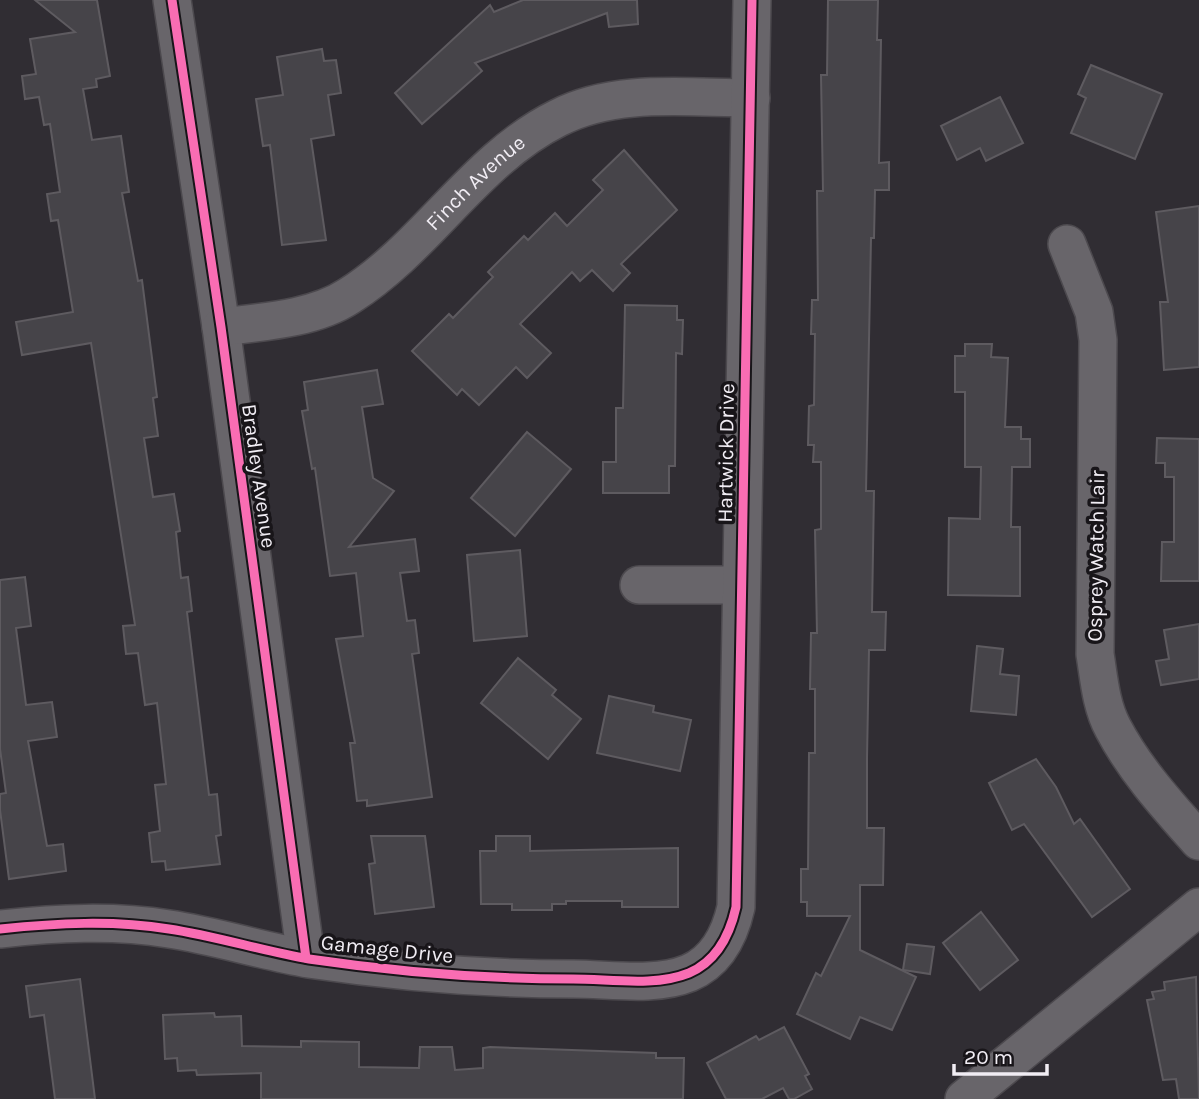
<svg xmlns="http://www.w3.org/2000/svg" width="1199" height="1099" font-family="Karla,sans-serif">
	<rect width="100%" height="100%" fill="#302d33"/>
	<g fill="#464449" stroke="#5e5b60" stroke-width="2">
		<path d="M35,0H97L110,76L96,79L97,87L83,89L92,140L121,136L129,192L122,193L138,281L142,280L157,397L153,398L158,436L144,438L153,497L174,494L180,531L176,532L181,578L188,577L192,611L187,612L209,795L217,794L221,835L216,836L220,864L166,870L165,861L152,862L149,833L160,831L155,785L166,784L157,703L145,705L138,653L126,654L123,626L135,625L91,343L22,355L16,322L73,312L58,220L51,221L47,194L60,192L50,124L44,125L39,97L25,99L22,76L36,74L30,39L75,32Z"/>
		<path d="M523,0H637L638,24L609,27L607,13L475,63L482,71L422,124L395,93L490,5L494,12Z"/>
		<path d="M828,0H878L877,40H881L879,163L889,162V190H875L874,238H871L866,491H874L872,612H886L885,650H869L867,758V828H884L883,885H860V950L916,977L892,1030L860,1017L850,1039L797,1014L816,973L821,976L850,916H807V902H801V869H808L809,753H815V689H810L811,633H817L815,530L821,529V462H813L814,445H808L809,406L814,405L815,334H811L812,300H818L817,191H823L821,75H827Z"/>
		<path d="M322,49L324,61L336,60L341,93L328,95L334,135L311,139L326,240L282,245L270,145L263,146L256,99L283,95L277,57Z"/>
		<path d="M1091,65L1162,94L1135,159L1071,133L1086,98L1078,94Z"/>
		<path d="M1000,97L1023,143L986,161L980,148L957,160L941,126Z"/>
		<path d="M624,150L677,210L621,264L630,273L613,291L592,270L580,281L572,272L520,324L551,353L527,378L516,367L479,405L462,389L457,395L412,351L449,314L453,318L493,277L488,272L524,236L528,240L555,213L567,226L603,190L593,180Z"/>
		<path d="M1199,206V367L1164,370L1160,302H1168L1156,212Z"/>
		<path d="M625,305L677,306V320H683L682,354L676,353L675,466H669V493H603V462H616V408H623Z"/>
		<path d="M965,344H992L991,357L1008,358L1005,427H1021V439H1030V467H1012L1011,527H1020V596L948,595L949,518L980,519L981,467H965V392H955V356H965Z"/>
		<path d="M377,370L383,404L362,407L373,478L394,491L349,547L415,539L419,571L400,573L407,621L415,620L419,653L412,654L432,797L367,806V800L357,801L350,743H355L336,639L363,636L356,573L330,576L315,468L312,469L302,411L308,410L304,382Z"/>
		<path d="M527,432L571,469L515,536L471,498Z"/>
		<path d="M1157,438L1199,439V581H1161L1162,542H1174V477H1165V463H1156Z"/>
		<path d="M520,550L527,636L474,641L467,555Z"/>
		<path d="M25,577L31,626L16,628L26,705L52,702L57,737L28,741L47,846L63,844L66,871L9,879L0,810V794L6,793L0,749V580Z"/>
		<path d="M1199,624V679L1161,685L1156,661L1169,659L1164,630Z"/>
		<path d="M977,646L1003,649L1000,674L1019,676L1016,715L971,711Z"/>
		<path d="M518,658L556,690L552,695L581,719L548,759L481,703Z"/>
		<path d="M609,696L654,706L653,712L691,720L680,771L597,753Z"/>
		<path d="M1036,759L1056,787L1074,824L1080,819L1130,889L1092,917L1024,824L1012,830L989,783Z"/>
		<path d="M371,836H425L434,907L375,914L369,864L375,863Z"/>
		<path d="M496,836H530V851L678,848V907H622V901H566V904H552V910H512V904H481L480,851H496Z"/>
		<path d="M981,912L1018,960L980,990L943,943Z"/>
		<path d="M907,944L934,947L930,974L903,970Z"/>
		<path d="M1196,977L1199,1099H1179L1176,1079L1163,1080L1147,1000L1154,999L1152,992L1165,990L1164,982Z"/>
		<path d="M80,979L95,1099H55L44,1015L30,1017L26,986Z"/>
		<path d="M214,1013L215,1017L241,1016L242,1046L301,1047V1041L359,1042V1067L419,1068L420,1047H452L455,1070L483,1068V1048L490,1047L656,1053V1058H684L683,1099H261V1073L197,1075L196,1070L178,1071L177,1058L165,1059L163,1015Z"/>
		<path d="M784,1027L809,1074L805,1076L812,1089L794,1099H789L783,1088L762,1099H726L707,1063L756,1036L759,1040Z"/>
	</g>
	<g fill="none" stroke-linecap="round" stroke-linejoin="round">
		<g stroke="#4c494e" stroke-width="40">
			<g id="street">
				<path d="M172,0L221,327L306,958"/>
				<path d="M1067,244L1094,312L1098,340L1095,654C1099,679 1101,706 1113,728C1135,770 1168,806 1199,841"/>
				<path id="s1" d="M221,327C262,322 314,319 349,296C427,247 475,159 558,118C616,88 688,98 751,98"/>
				<path d="M639,585H741"/>
				<path d="M0,929C57,923 113,920 169,929C216,936 262,951 309,959C397,972 485,979 573,979C610,979 655,987 689,973C717,961 730,934 736,907L752,0"/>
				<path d="M964,1099L1199,907"/>
			</g>
		</g>
		<use href="#street" stroke="#68656a" stroke-width="37"/>
		<g stroke="#181519" stroke-width="13">
			<g id="cycleway">
				<path d="M172,0L221,327L306,958"/>
				<path d="M0,929C57,923 113,920 169,929C216,936 262,951 309,959C397,972 485,979 573,979C610,979 655,987 689,973C717,961 730,934 736,907L752,0"/>
			</g>
		</g>
		<use href="#cycleway" stroke="#f96db3" stroke-width="9"/>
	</g>
	<g text-anchor="middle" dominant-baseline="central" stroke-width="7" stroke-linejoin="round" paint-order="stroke">
		<g font-size="21" fill="#f1edf4" stroke="#181519">
			<text stroke="none"><textPath href="#s1" startOffset="303">Finch Avenue</textPath></text>
			<text transform="translate(726 453) rotate(-89)">Hartwick Drive</text>
			<text transform="translate(259 476) rotate(82)">Bradley Avenue</text>
			<text transform="translate(1096 556) rotate(-89)">Osprey Watch Lair</text>
			<text transform="translate(387 949) rotate(6)">Gamage Drive</text>
		</g>
	</g>
	<path d="M954 1064v10h93v-10" fill="none" stroke="#f1edf4" stroke-width="3.5"/>
	<text x="964" y="1064" font-size="21" fill="#f1edf4" stroke="#181519" stroke-width="5" paint-order="stroke">20 m</text>
</svg>
